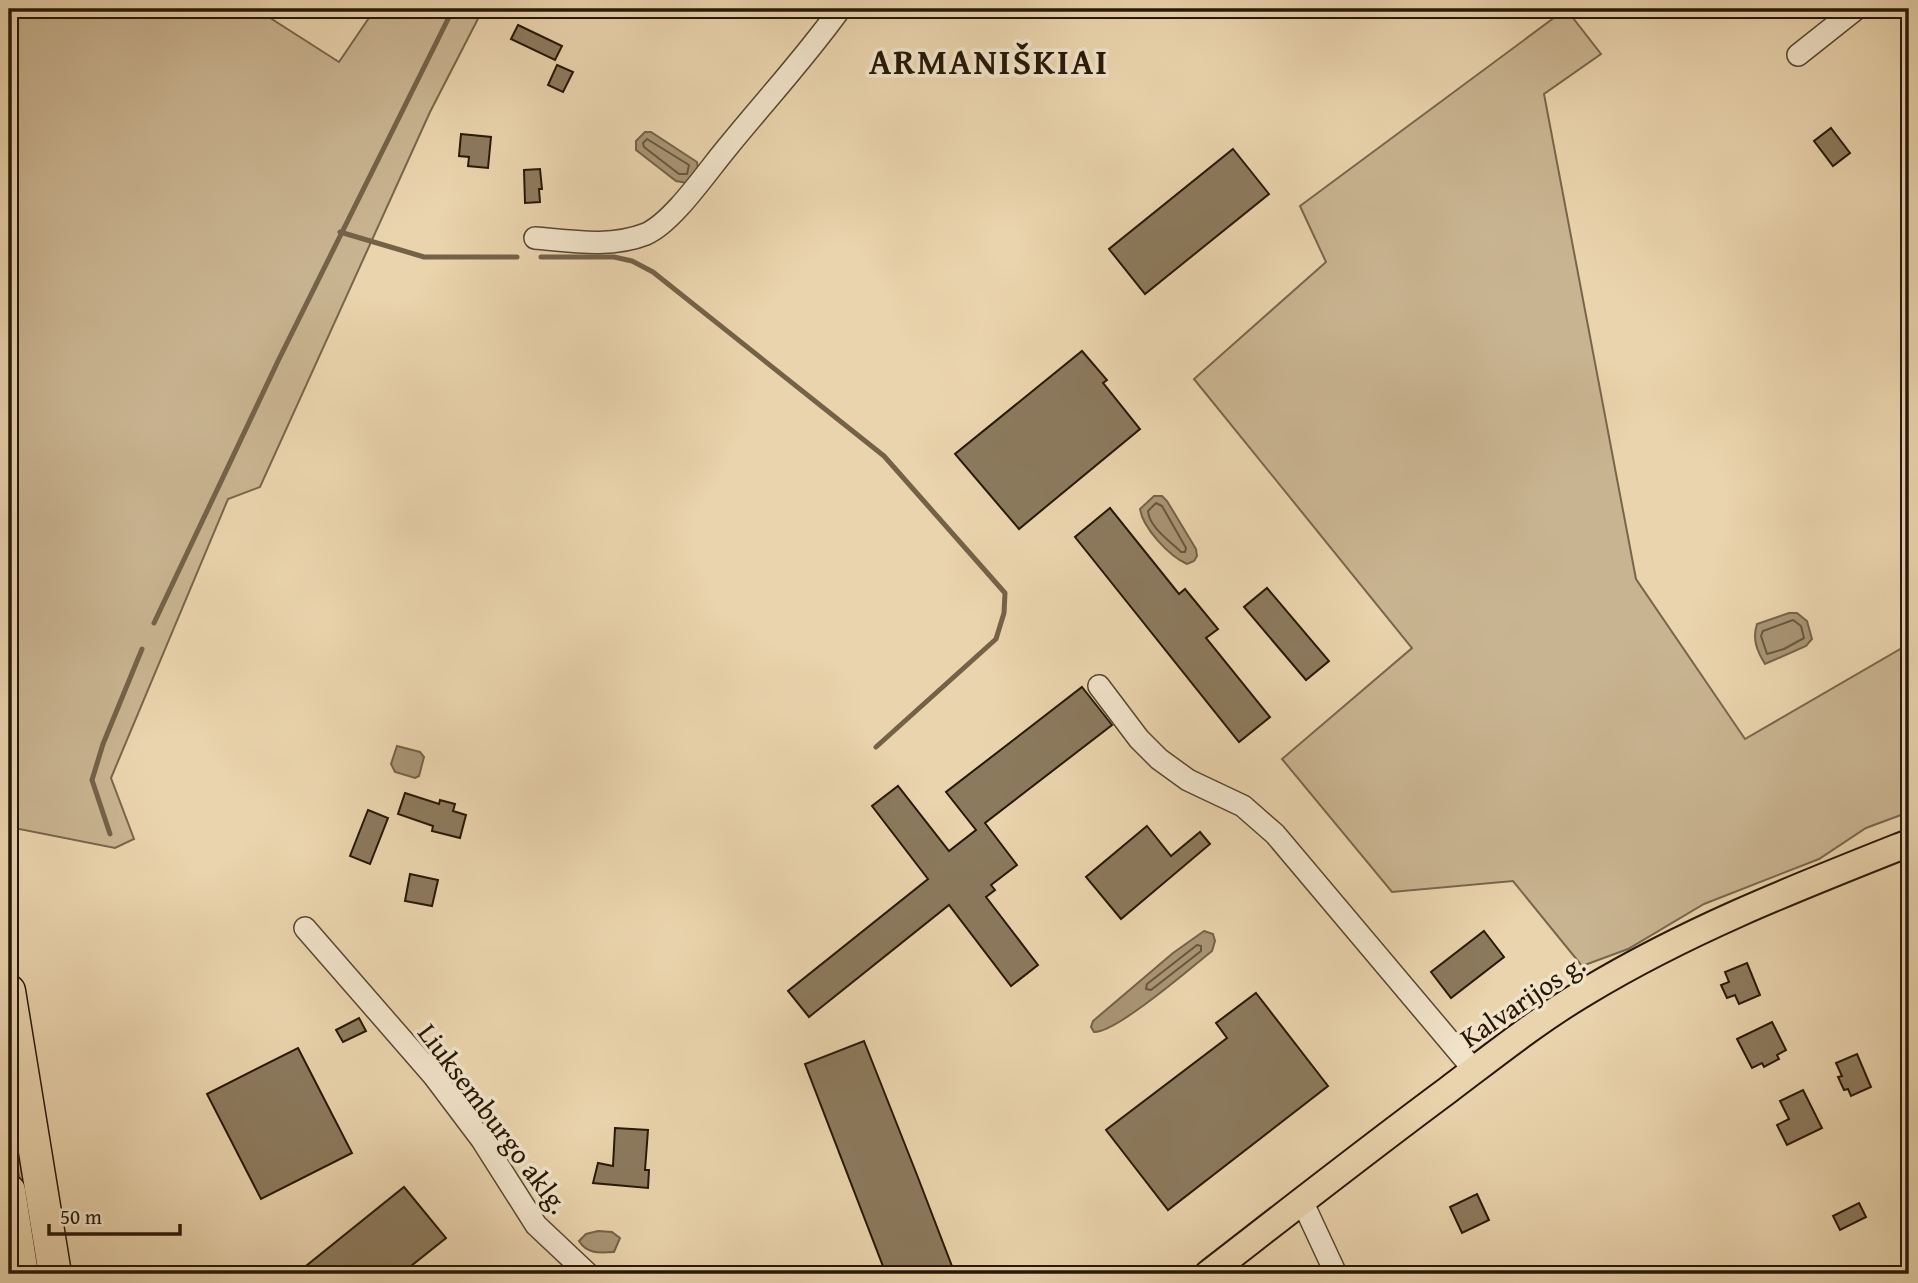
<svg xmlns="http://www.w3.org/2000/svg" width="1918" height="1283" font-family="'Gentium Book Plus',serif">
	<rect width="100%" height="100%" fill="#ead4ad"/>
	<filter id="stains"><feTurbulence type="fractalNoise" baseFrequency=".00286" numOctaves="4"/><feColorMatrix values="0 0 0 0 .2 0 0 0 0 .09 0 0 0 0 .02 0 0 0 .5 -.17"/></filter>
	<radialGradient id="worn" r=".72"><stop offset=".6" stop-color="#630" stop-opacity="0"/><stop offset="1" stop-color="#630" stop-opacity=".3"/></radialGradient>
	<g fill="#c9b491" stroke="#78664c" stroke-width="2">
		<path d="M9,9H256L339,62L375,9H483L430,112L260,487L228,499L111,778L134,839L115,848L9,827Z"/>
		<path d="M1566,9L1601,54L1544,94L1636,579L1745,739L1909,644V812L1866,828L1819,859L1704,904L1628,949L1582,966L1513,881L1392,892L1282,759L1412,648L1194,379L1326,262L1300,206Z"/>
		<path d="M9,1065L43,1274H35L9,1115Z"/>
	</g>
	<g fill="#a89474" stroke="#746248" stroke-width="2">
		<path d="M645,132H651L697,162L698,169L687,183L676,181L636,150V141Z"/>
		<path d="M1154,496H1162L1167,501L1196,549L1197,556L1194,561L1187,564C1169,556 1143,528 1140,509Z"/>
		<path d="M1789,613H1797L1807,621L1812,639L1806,646L1765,664C1757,651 1752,639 1757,624Z"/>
		<path d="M397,746L420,752L424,757L419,776L415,778L395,772L391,764Z"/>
		<path d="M1204,931L1213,934L1215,941L1212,951C1192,967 1116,1033 1094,1032L1091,1027L1093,1021L1173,953Z"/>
		<path d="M598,1231L612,1232L620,1238L614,1252C599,1253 587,1254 579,1241L586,1234Z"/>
	</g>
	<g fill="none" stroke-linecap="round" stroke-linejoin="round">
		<g stroke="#68563d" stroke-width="2">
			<path d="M647,139L689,165L687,174H679L644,147L643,143Z"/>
			<path d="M1156,503L1162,506L1186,548L1185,552H1181C1170,541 1149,527 1148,511Z"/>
			<path d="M1793,620L1801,626L1804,638L1784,649L1767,654L1761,636L1763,631Z"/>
			<path d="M1197,945L1201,946V951L1151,990L1146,989L1147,984Z"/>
		</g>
		<g stroke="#746248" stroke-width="5">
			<path d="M340,232L424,257H517"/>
			<path d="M541,257H614L632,261L653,272L884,456L1005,593L1004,613L996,639L876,747"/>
			<path d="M154,623L279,359L453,9"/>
			<path d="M110,834L92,780L103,744L142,649"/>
		</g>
	</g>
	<g fill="#8c7a5d" stroke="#271806" stroke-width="2">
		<path d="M518,25L562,46L555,60L511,39Z"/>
		<path d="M557,65L573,72L563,92L548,85Z"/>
		<path d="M1831,128L1850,153L1833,166L1814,141Z"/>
		<path d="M461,134L491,137L488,168L468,166L469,157L459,156Z"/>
		<path d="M1233,149L1269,194L1145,294L1109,249Z"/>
		<path d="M540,169L542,189H539L540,202L525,203L524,170Z"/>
		<path d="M1082,351L1107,380L1103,383L1140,429L1019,529L955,454Z"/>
		<path d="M1110,508L1179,594L1185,589L1218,629L1206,638L1270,717L1239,742L1075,537Z"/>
		<path d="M1267,588L1329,661L1306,680L1244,607Z"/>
		<path d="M1082,687L1112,725L985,823L1017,865L991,885L995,890L986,897L1038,965L1011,986L949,905L809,1017L788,991L928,879L872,806L898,786L949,851L976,830L946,792Z"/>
		<path d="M405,793L439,804L440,800L455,804L453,811L466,815L460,838L432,831L433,826L398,814Z"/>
		<path d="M368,810L388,818L370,864L350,856Z"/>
		<path d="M1147,826L1171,856L1200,832L1210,844L1121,919L1086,877Z"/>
		<path d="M410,874L438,880L432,906L405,901Z"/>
		<path d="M1484,931L1504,957L1451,998L1431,972Z"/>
		<path d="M1747,963L1760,995L1739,1004L1735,995L1727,998L1721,985L1729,982L1725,972Z"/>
		<path d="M1256,993L1328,1086L1168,1210L1106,1130L1227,1038L1216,1023Z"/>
		<path d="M359,1018L366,1031L343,1042L336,1030Z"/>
		<path d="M1772,1022L1786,1050L1777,1055L1779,1059L1764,1067L1762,1063L1752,1068L1737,1039Z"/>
		<path d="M864,1041L917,1175L955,1274H886L805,1064Z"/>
		<path d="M298,1048L352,1153L261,1199L207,1094Z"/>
		<path d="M1857,1054L1871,1087L1851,1096L1848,1089L1844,1090L1838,1077L1842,1076L1836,1063Z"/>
		<path d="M1803,1090L1822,1128L1787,1145L1777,1125L1789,1119L1780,1101Z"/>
		<path d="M615,1128L648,1130L645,1170H649L648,1188L593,1183L598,1163L613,1166Z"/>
		<path d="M404,1187L446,1238L401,1274H296Z"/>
		<path d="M1477,1194L1489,1220L1462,1233L1450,1207Z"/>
		<path d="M1859,1203L1866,1217L1840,1230L1833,1216Z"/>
	</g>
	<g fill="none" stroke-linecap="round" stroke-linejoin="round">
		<g stroke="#584730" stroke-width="24">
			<g id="minor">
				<path d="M1798,55L1856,9"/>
				<path d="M535,238C571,241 611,248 646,234C673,222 706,173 726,149C764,102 805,58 840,9"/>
				<path d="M1099,686L1139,739L1159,759L1188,780L1243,806L1275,834L1474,1070"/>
				<path d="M305,928L433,1075L482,1140L536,1225L588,1274"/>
				<path d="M1302,1201L1336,1274"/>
			</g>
		</g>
		<g stroke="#271806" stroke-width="30">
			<path id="major" d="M1208,1274C1288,1212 1367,1150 1448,1090C1493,1056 1538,1020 1587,991C1690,929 1798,887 1909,843"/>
		</g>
		<g stroke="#271806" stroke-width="35">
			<g id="highway">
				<path d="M9,991L55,1274"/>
				<path d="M9,1191L22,1274"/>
			</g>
		</g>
		<use href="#minor" stroke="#f1e3ca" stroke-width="21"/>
		<use href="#major" stroke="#ead4ad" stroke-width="26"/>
		<use href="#highway" stroke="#ead4ad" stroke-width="32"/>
	</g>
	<g text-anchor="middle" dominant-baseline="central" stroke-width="7" stroke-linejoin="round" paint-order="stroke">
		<g font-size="28" fill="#271806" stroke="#f1e3ca">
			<text transform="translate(1522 1000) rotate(-34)">Kalvarijos g.</text>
			<text transform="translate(494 1118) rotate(53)">Liuksemburgo aklg.</text>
		</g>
		<g font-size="35" font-weight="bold" letter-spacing="2" fill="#271806" stroke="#f1e3ca">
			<text x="989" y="61">ARMANIŠKIAI</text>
		</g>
	</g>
	<rect width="1918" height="1283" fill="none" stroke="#ead4ad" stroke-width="35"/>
	<rect x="10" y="10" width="1897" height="1262" fill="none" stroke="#271806" stroke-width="3.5"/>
	<rect x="18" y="18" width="1883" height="1248" fill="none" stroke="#271806" stroke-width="2"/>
	<path d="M49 1224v10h131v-10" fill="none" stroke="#271806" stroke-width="3.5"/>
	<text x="60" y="1224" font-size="21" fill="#271806" stroke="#f1e3ca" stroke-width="5" paint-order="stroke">50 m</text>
	<rect width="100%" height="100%" filter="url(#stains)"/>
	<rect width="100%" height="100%" fill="url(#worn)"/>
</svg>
